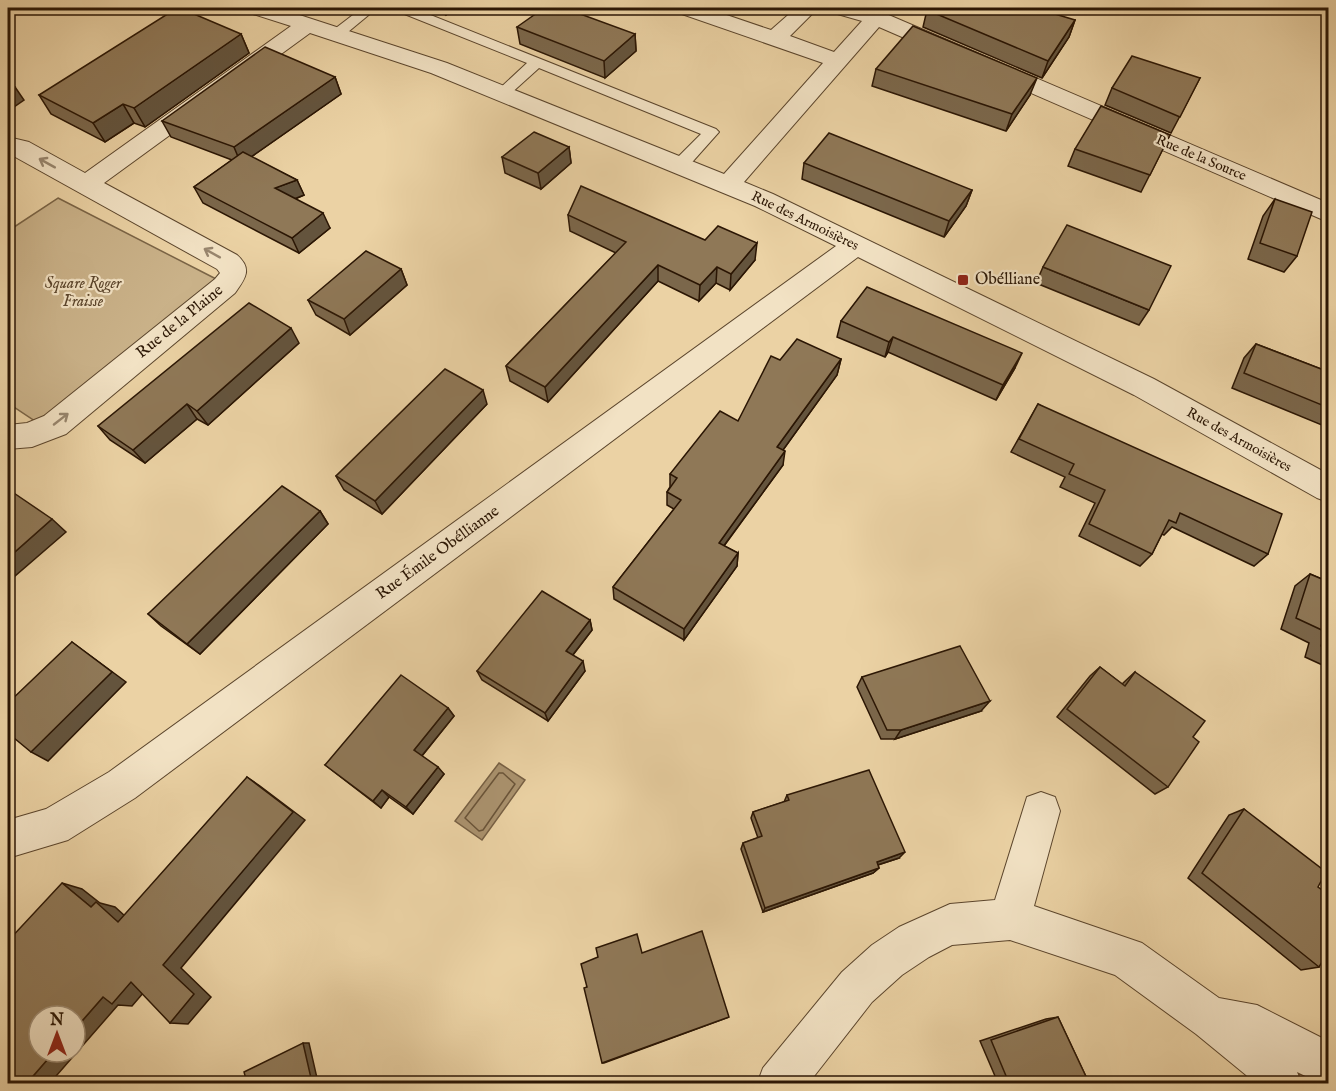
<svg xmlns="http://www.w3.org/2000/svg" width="1336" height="1091" font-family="'IM FELL English',serif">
	<rect width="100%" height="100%" fill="#ebd2a4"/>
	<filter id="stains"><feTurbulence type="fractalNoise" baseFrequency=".00333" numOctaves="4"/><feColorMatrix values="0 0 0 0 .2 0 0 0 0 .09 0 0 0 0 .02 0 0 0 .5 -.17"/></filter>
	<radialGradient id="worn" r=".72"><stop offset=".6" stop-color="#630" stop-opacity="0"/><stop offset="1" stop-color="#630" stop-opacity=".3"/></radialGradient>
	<path fill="#cab289" stroke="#7a6446" stroke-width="1.5" d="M58,198L220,281L38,423L8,403V231Z"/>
	<path fill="#aa926e" stroke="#776044" stroke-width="1.5" d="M499,763L525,780L482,840L455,821Z"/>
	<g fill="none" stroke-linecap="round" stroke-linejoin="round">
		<path stroke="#6a5439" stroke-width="1.5" d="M499,773H503L515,784L483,830L479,831L465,818Z"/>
		<g stroke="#5b452c" stroke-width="2">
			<g id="service">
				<path d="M362,8H377L342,37H332L330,34L332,31Z"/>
				<path d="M396,8H413L716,129L719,132L686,169H674L672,165L674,161L701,134L539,68L508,96H498L496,93L498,90L527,63L397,11Z"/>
			</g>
		</g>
		<g stroke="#5b452c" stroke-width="2">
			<g id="minor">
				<path d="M247,8H278L447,63L724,174L823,63L679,13L677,8H706L771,30L796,8H818L790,36L834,52L862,21L834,13L831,8H863L884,13L1328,203V222L879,27L744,182L773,194L1154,379L1328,474V502L1317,498L1134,395L858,257L135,798L68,840L8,858V820L46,809L109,772L836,246L755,206L431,73L310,33L104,183L237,255C253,269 245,279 235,293L66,434L32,447L8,449V425L27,423L44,416L215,279L220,273L217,269L8,153V137L29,142L85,173L291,26L250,13Z"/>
				<path d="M1041,792L1055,797L1060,811L1034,906L1142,943L1219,998L1257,1005L1328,1041V1084H1322L1297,1072L1302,1084H1253L1246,1075L1196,1034L1115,975L1010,940L952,945L929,957L902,975L872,1002L808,1084H757L763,1068L842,972L872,945L899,927L950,904L995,900L1027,797Z"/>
			</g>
		</g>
		<use href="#service" fill="#f2e2c4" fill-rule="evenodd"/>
		<use href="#minor" fill="#f2e2c4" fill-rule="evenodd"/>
	</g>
	<g fill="#7b674b" stroke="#2b1604" stroke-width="1.5">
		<path d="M428,8H455L446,15Z"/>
		<path d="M927,10L1075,20L1069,37L1042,78L923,27Z"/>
		<path d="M517,27L635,34L636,51L605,78L520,44Z"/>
		<path d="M241,34L249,53L145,127L134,123L105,142L51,114L39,95Z"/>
		<path d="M876,69L1030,95L1006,131L872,86Z"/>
		<path d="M335,77L341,94L251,157L297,180L304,195L295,199L330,228L299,253L203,203L194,187L232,160L171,137L162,121Z"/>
		<path d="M1200,78L1171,133L1105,105L1112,88Z"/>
		<path d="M1170,135L1141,192L1068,166L1075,149Z"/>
		<path d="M569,147L571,163L541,189L505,173L502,157Z"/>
		<path d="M804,163L972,190L966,206L944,237L802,179Z"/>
		<path d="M1275,199L1297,256L1284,272L1248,259L1263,216Z"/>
		<path d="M568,215L705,240L755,260L730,290L716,283L699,301L658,281L548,402L510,381L506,366L616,253L570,231Z"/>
		<path d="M1043,267L1149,310L1139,325L1036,283Z"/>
		<path d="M401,269L407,285L350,335L316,315L308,300Z"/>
		<path d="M841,321L1015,368L996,400L888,352L885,357L837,337Z"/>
		<path d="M299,343L208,425L197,419L145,463L110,440L98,426Z"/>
		<path d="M1256,344L1329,372V428L1232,388L1244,358Z"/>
		<path d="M841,359L837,375L783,450V465L724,546L738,553L737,566L684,640L614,599L613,587L674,509L667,505V492L670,487V474L738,421L780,360Z"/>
		<path d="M487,404L382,514L344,490L336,476Z"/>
		<path d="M1038,404L1268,554L1254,566L1172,527L1164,535L1162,534L1152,554L1140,566L1079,536L1095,503L1060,487L1065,477L1011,452Z"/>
		<path d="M320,511L328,524L200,654L161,626L148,614Z"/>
		<path d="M1310,574L1329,582V668L1305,657L1309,643L1281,629L1295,586Z"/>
		<path d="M590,620L592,630L573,655L585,671L548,721L482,680L477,671Z"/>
		<path d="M1100,667L1122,684L1135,672L1168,787L1155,794L1057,717L1090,676Z"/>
		<path d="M862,677L981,711L895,739H881L857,687Z"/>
		<path d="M448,708L454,716L422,756L444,774L413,814L389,797L381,808L325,765Z"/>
		<path d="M787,795L899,858L878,865L879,868L873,873L763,912L741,849L743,843L758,838L751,818L753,812L784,802Z"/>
		<path d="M1244,809L1318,887L1319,967L1301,970L1188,878L1229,815Z"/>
		<path d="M1058,1017L1089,1083H998L980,1041L1046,1019Z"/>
	</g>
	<g fill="#64543d" stroke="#2b1604" stroke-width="1.5">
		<path d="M444,8H455L446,15Z"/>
		<path d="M1075,20L1069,37L1042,78L1048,61Z"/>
		<path d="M241,34L249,53L145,127L134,108Z"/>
		<path d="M635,34L636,51L605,78L604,61Z"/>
		<path d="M335,77L341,94L241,164L234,147Z"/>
		<path d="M1037,78L1030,95L1006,131L1012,114Z"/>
		<path d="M15,87L24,100L8,111V92Z"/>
		<path d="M123,104L134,123L105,142L93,123Z"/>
		<path d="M569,147L571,163L541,189L538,173Z"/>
		<path d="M297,180L304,195L282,204L275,188Z"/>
		<path d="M972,190L966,206L944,237L949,221Z"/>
		<path d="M323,213L330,228L299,253L292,238Z"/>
		<path d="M757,243L755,260L730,290L731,274Z"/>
		<path d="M658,265V281L548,402L545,387Z"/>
		<path d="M717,267L716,283L699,301L700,285Z"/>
		<path d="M401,269L407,285L350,335L344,319Z"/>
		<path d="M291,328L299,343L208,425L197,411Z"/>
		<path d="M893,337L888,352L885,357L889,342Z"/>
		<path d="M1022,353L1015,368L996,400L1003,385Z"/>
		<path d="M841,359L837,375L775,461L777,447Z"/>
		<path d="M483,390L487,404L382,514L375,501Z"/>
		<path d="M187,404L197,419L145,463L133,450Z"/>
		<path d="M785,451L783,465L717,555L719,543Z"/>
		<path d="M320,511L328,524L200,654L187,644Z"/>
		<path d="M52,519L66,532L8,582V558Z"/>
		<path d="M738,553L737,566L684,640V629Z"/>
		<path d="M590,620L592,630L568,661L566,651Z"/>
		<path d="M72,642L126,682L48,761L31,752Z"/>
		<path d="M583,661L585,671L548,721L545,713Z"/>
		<path d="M990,701L981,711L895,739L901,730Z"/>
		<path d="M448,708L454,716L420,758L414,750Z"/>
		<path d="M438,767L444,774L413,814L406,807Z"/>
		<path d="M247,777L260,786L305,820L181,968L211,997L188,1024L170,1023L163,965Z"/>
		<path d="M382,790L389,797L381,808L373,801Z"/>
		<path d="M905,852L899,858L871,867L877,862Z"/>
		<path d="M879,868L873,873L763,912L765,908Z"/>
		<path d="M62,883L82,889L100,903L115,907L137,927L118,922L91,907Z"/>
		<path d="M131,982L150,985L132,1006L118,1005L50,1083H27L54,1052H75V1029L103,997Z"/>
		<path d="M729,1017L604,1063H602Z"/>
		<path d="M303,1043H309L317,1078L307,1083H301Z"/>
	</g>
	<g fill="#8f7857" stroke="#2b1604" stroke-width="1.5">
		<path d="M177,8H180L241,34L134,108L123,104L93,123L39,95Z"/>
		<path d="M544,8H564L635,34L604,61L517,27Z"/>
		<path d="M929,8H1035L1075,20L1048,61L927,10Z"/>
		<path d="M913,26L1037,78L1012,114L876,69Z"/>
		<path d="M265,47L335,77L234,147L162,121Z"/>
		<path d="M1132,56L1200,78L1180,117L1112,88Z"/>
		<path d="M8,83L15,87L8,92Z"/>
		<path d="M1101,106L1170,135L1150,175L1075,149Z"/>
		<path d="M534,132L569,147L538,173L502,157Z"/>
		<path d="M829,133L972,190L949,221L804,163Z"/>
		<path d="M243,152L297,180L275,188L323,213L292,238L194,187Z"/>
		<path d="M581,186L705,240L718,226L757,243L731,274L717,267L700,285L658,265L545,387L506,366L626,242L568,215Z"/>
		<path d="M1275,199L1312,212L1297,256L1260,243Z"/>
		<path d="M1067,225L1171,266L1149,310L1043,267Z"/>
		<path d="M366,251L401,269L344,319L308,300Z"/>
		<path d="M867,287L1022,353L1003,385L893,337L889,342L841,321Z"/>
		<path d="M249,303L291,328L197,411L187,404L133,450L98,426Z"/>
		<path d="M797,339L841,359L777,447L785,451L719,543L738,553L684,629L613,587L681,500L667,492L677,478L670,474L720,411L738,421L771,356L780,360Z"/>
		<path d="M1256,344L1329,372V408L1244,373Z"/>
		<path d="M445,369L483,390L375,501L336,476Z"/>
		<path d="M1038,404L1282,514L1268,554L1180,513L1176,523L1169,520L1152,554L1089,524L1105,490L1069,474L1074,464L1019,439Z"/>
		<path d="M282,486L320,511L187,644L148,614Z"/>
		<path d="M8,489L52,519L8,558Z"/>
		<path d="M1310,574L1329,582V650L1321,646L1326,632L1296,618Z"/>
		<path d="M542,591L590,620L566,651L583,661L545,713L477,671Z"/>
		<path d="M72,642L112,672L31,752L8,733V703Z"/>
		<path d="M960,646L990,701L901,730H887L862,677Z"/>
		<path d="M1100,667L1125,686L1135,672L1205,721L1193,737L1199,742L1168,787L1067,709Z"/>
		<path d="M401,675L448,708L414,750L438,767L406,807L382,790L373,801L325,765Z"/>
		<path d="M869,770L905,852L877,862L879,868L765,908L743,843L762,836L753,812L789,800L787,795Z"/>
		<path d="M247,777L293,812L163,965L194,994L170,1023L131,982L112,1004L103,997L75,1029V1016H39V1052H54L27,1083H8V941L62,883L91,907L96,902L118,922Z"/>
		<path d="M1244,809L1326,872L1318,887L1329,895V951L1319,967L1202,873Z"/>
		<path d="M702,931L729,1017L602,1063L584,988L587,987L581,964L598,957L596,948L637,934L642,953Z"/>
		<path d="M1058,1017L1089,1083H1009L991,1040Z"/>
		<path d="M303,1043L311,1078L301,1083H247L244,1072Z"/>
	</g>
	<defs><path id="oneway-shaft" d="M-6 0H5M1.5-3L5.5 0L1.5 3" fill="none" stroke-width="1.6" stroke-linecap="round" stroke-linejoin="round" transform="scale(1.5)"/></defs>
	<g stroke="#98866e">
		<use href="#oneway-shaft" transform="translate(47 163) rotate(-151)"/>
		<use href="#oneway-shaft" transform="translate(212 253) rotate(-151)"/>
		<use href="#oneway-shaft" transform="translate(61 419) rotate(-38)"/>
	</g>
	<rect fill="#8f2418" stroke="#f2e2c4" stroke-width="2" x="957" y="274" width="12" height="12" rx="3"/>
	<g text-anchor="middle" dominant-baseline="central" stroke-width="4.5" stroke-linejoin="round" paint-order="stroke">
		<g font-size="14" fill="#2b1604" stroke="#f2e2c4">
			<text transform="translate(1201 158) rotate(23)">Rue de la Source</text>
			<text transform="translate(805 221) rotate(26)">Rue des Armoisières</text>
			<text transform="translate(1239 440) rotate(29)">Rue des Armoisières</text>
		</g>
		<g font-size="16" fill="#2b1604" stroke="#f2e2c4" text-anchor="start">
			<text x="975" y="280">Obélliane</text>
		</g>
		<g font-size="16" font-style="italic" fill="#5b452c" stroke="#f2e2c4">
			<text x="83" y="284">Square Roger<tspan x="83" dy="18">Fraisse</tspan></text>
		</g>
		<g font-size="16" fill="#2b1604" stroke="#f2e2c4">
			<text transform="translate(180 322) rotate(-39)">Rue de la Plaine</text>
			<text transform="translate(438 553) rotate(-36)">Rue Émile Obéllianne</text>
		</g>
	</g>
	<rect width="1336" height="1091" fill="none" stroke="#ebd2a4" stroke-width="30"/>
	<rect x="9" y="9" width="1318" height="1073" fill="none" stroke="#2b1604" stroke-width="3"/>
	<rect x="15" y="15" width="1306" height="1061" fill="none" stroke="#2b1604" stroke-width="1.5"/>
	<g transform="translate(57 1034)"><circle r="28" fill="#f2e2c4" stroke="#a29077" stroke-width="1.5"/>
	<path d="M0-4.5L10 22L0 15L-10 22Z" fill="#8f2418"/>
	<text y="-9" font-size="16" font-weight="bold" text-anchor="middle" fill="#2b1604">N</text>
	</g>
	<rect width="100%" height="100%" filter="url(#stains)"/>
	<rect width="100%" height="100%" fill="url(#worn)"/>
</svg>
